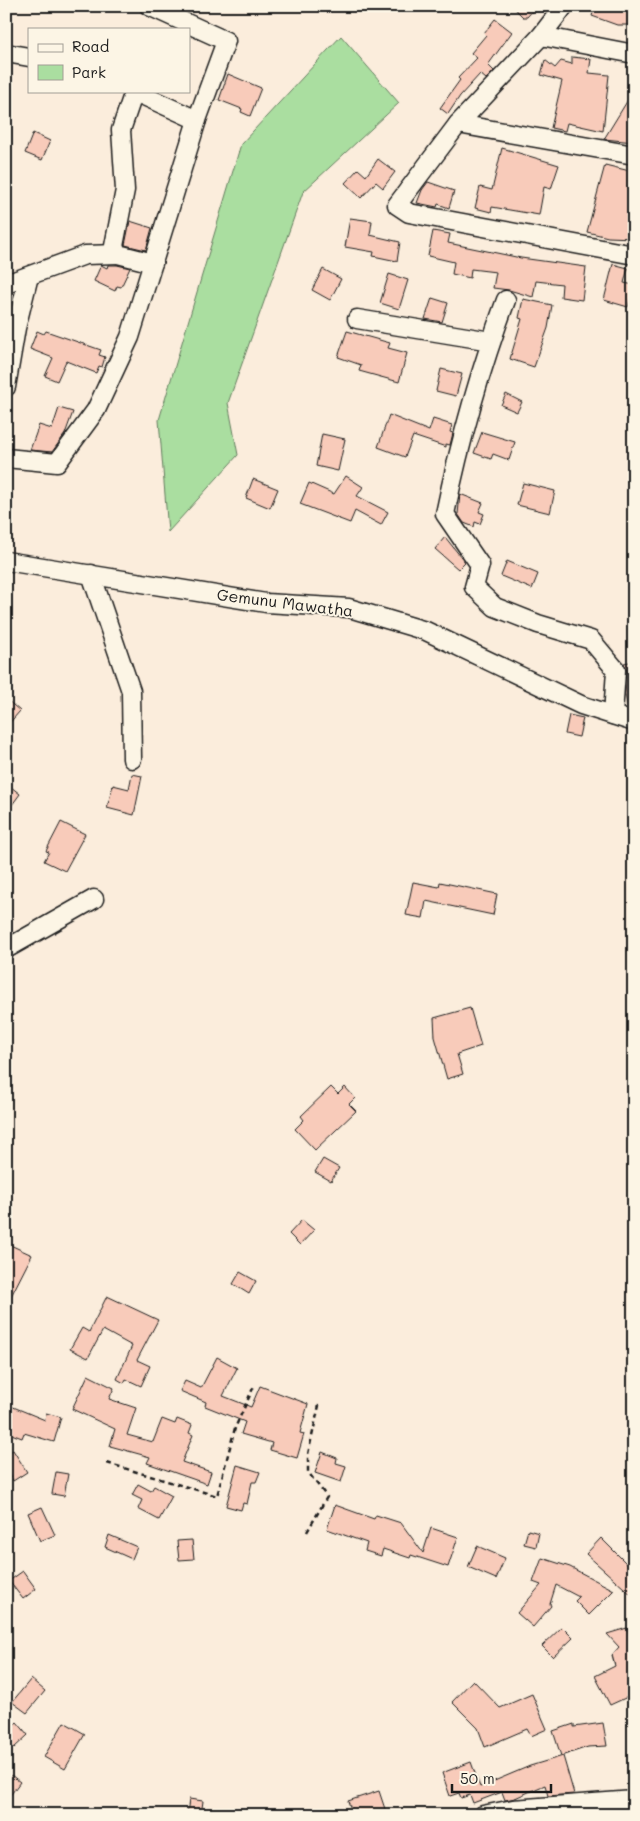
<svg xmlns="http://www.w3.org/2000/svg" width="640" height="1821" font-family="Mali,sans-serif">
	<rect width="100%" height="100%" fill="#fbeddc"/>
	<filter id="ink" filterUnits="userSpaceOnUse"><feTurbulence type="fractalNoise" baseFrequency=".02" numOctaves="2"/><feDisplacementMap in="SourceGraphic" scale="10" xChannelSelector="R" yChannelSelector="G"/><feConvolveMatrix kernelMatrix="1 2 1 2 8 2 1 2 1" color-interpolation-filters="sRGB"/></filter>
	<g filter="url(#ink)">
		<path fill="#aadea0" stroke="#637d5e" d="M341,36L399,103L303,192L228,403L238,455L168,532L159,420L241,144Z"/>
		<g fill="#f8cbba" stroke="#1c1c1c">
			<path d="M512,6H537L527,17H523Z"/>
			<path d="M595,6H610L623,11V6H634V25H617L592,16Z"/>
			<path d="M495,19L512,32L488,65L494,71L486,79L480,74L460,96L448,114L440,108L460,80L458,78L477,58L471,53L486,35L484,33Z"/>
			<path d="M572,57L591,59L589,73L609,75L603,131L567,123L565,131L551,128L562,81L541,75L545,60L555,68L561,61L572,64Z"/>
			<path d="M228,74L261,88L250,116L241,112L242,109L219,100Z"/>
			<path d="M634,90V142L604,139Z"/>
			<path d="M33,133L50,141L42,160L25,153Z"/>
			<path d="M502,148L559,165L551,189L544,187L539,215L492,207L491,212L475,208L480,187L492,190Z"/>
			<path d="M378,159L395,172L383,188L376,182L361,198L345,183L358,169L366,176Z"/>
			<path d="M605,165L634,172V238L608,237L587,232Z"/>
			<path d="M428,182L454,191L449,208L438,204L437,207L417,203L422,190Z"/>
			<path d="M350,218L372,221L370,235L400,242L397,261L373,256L374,252L345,247Z"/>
			<path d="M130,221L152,228L146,250L125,245Z"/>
			<path d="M433,231L450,234L448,243L521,258L586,267L582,300L561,297L562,284L536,281L533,297L509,290L493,288L496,272L471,269L470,278L452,274L454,262L428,256Z"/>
			<path d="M613,264L628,268L624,283L634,285L628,307L604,300Z"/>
			<path d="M101,265L107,268L108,265H117L130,268L121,287L117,286L115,291L94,281Z"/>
			<path d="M323,269L341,279L330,300L312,290Z"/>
			<path d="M389,274L408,280L399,309L380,303Z"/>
			<path d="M432,298L448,303L442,322L425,319Z"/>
			<path d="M523,299L552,305L548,328L534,367L510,359L522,319L519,318Z"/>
			<path d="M37,331L44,334L46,331L101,350L99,355L105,357L102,367L99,366L96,373L66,361L57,381L45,376L53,358L30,349Z"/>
			<path d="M347,331L390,343L388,348L407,353L399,382L359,371L361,365L338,357Z"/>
			<path d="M441,369L462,374L456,396L436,391Z"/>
			<path d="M506,394L522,402L517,412L501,405Z"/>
			<path d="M59,408L73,412L65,434L52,452L30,450L39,425L52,429Z"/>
			<path d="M389,415L429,431L433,419L452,425L450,432L453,433L450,445L446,444V447L413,436L405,457L378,447Z"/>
			<path d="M482,432L515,442L509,460L493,454L491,459L474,453Z"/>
			<path d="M322,434L345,439L338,471L316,466Z"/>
			<path d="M346,476L363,487L357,496L388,512L381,525L355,511L350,523L300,504L309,483L334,494Z"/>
			<path d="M253,479L278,489L270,508L246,498Z"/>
			<path d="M523,483L555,491L550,513L517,505Z"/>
			<path d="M460,494L483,503L479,512L484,514L480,524L475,522L474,527L464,523L458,514Z"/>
			<path d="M445,537L465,562L458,569L435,549Z"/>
			<path d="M507,561L538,574L532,589L501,576Z"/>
			<path d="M634,661V711L628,709L625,694L627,671L624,663Z"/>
			<path d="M6,699L20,711L6,727Z"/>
			<path d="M569,715L583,718L579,737L565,734Z"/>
			<path d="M132,774L142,776L134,815L107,808L113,785L129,789Z"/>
			<path d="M6,783L20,794L6,813Z"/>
			<path d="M61,822L85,834L65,871L44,861L49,852L46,851Z"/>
			<path d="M413,882L439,887L440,882L497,894L493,915L426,901L423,918L406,915Z"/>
			<path d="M470,1008L481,1046L457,1054L463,1074L447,1079L435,1037L434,1018Z"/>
			<path d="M331,1087L338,1094L345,1087L355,1098L349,1104L356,1111L315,1150L295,1129L304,1120L301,1116Z"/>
			<path d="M323,1159L339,1168L331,1181L315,1172Z"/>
			<path d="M302,1220L314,1230L300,1245L289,1234Z"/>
			<path d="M6,1243L32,1255L6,1306Z"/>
			<path d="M240,1272L256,1281L249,1294L233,1284Z"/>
			<path d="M107,1296L158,1320L137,1360L150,1366L141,1386L126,1379L124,1383L117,1379L132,1346L103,1330L88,1358L70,1349L82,1328L89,1332Z"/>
			<path d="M217,1357L237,1368L223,1396L251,1407L260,1386L308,1404L300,1433L304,1434L297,1458L270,1450L272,1443L241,1434L245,1422L205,1406L206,1402L180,1391L185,1381L201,1388Z"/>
			<path d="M88,1375L114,1388L109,1399L136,1408L127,1435L153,1442L162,1419L175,1424L177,1419L192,1425L189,1433L193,1435L182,1462L211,1472L207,1484L147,1463L150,1457L110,1446L115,1429L72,1409Z"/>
			<path d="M6,1404L45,1420L46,1413L61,1417L54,1442L24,1433L22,1438L6,1432Z"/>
			<path d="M13,1450L27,1472L13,1481L6,1465V1454Z"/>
			<path d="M322,1452L337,1458L336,1463L346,1466L341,1482L315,1473Z"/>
			<path d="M237,1465L260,1472L256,1482H252L247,1504L243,1503L241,1510L226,1506Z"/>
			<path d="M56,1472L68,1474L64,1496L52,1494Z"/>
			<path d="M138,1484L151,1491L154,1486L172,1496L159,1520L138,1509L142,1500L132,1495Z"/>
			<path d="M335,1505L374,1519L376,1515L401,1523L423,1553L431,1528L458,1537L448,1567L411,1555L410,1558L383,1549L381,1556L365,1551L367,1543L327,1529Z"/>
			<path d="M42,1507L55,1535L40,1541L28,1513Z"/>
			<path d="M528,1530L539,1533L536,1547L524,1544Z"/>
			<path d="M109,1535L137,1547L132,1559L105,1547Z"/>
			<path d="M601,1538L634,1571V1597L586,1554Z"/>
			<path d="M192,1540L194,1559L179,1560L177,1541Z"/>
			<path d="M477,1546L505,1558L496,1579L468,1567Z"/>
			<path d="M542,1558L570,1567L614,1590L589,1615L575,1601L579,1597L556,1585L550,1604L551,1606L533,1627L517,1613L541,1585L533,1582Z"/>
			<path d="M23,1571L36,1589L23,1599L9,1581Z"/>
			<path d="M562,1627L573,1638L553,1657L542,1646Z"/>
			<path d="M627,1628L634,1650V1694L610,1705L595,1676L615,1666L612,1655L619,1647L607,1634Z"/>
			<path d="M31,1679L45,1691L27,1713L12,1702Z"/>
			<path d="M473,1680L500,1708L532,1694L547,1729L531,1736L527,1729L485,1747L478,1728L452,1702Z"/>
			<path d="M17,1722L28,1735L14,1748L6,1740V1732Z"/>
			<path d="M64,1722L85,1734L65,1769L44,1757Z"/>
			<path d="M603,1723L607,1746L588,1747L561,1756L553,1731L574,1724V1727Z"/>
			<path d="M563,1756L574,1794L548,1796L545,1785L515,1798L505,1800L502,1792L473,1803L470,1795L461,1798L459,1793L450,1796L442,1773L471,1762L480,1787L530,1766Z"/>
			<path d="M11,1775L20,1782L6,1801V1782Z"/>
			<path d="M379,1791L387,1815H353L348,1801Z"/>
			<path d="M189,1799L203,1801L201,1815H187Z"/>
		</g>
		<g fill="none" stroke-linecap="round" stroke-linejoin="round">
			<g stroke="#1c1c1c" stroke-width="21">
				<g id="minor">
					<path d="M541,36L634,54"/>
					<path d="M6,53L29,57"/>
					<path d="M133,91L197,120"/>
					<path d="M134,92L121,130L125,190L114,246L118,254L153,263"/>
					<path d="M458,124L541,36L564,6"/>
					<path d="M634,155L458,124L397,205L409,213L634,255"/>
					<path d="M6,284L85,255L118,254"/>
					<path d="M506,300C480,370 460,441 445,514L480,565L474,587L495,607L538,624L591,640L616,670L613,715"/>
					<path d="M357,319L491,341"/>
					<path d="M6,387L16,328L29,276"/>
					<path d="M6,458L57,463L96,410L130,337L197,120L226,41L149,6"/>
					<path d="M6,561L266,603L349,608L426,631L581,705L634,722"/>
					<path d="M91,574L131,691L132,759"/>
					<path d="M6,949L94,899"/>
					<path d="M483,1815L513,1809L634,1800"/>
				</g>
			</g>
			<g stroke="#1c1c1c" stroke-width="2.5" stroke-dasharray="5 4" stroke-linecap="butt">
				<path d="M107,1463L217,1496L235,1428L254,1386"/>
				<path d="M307,1532L327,1497L308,1472V1454L320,1401"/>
			</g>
			<use href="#minor" stroke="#fcf5e5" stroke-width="18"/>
		</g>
	</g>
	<g text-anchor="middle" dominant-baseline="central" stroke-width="4" stroke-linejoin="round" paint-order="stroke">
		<g font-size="16" fill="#1c1c1c" stroke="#fcf5e5">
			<text transform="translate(285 602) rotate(7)">Gemunu Mawatha</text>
		</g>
	</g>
	<rect width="640" height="1821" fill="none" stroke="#fcf5e5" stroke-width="25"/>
	<rect x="12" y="12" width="615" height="1796" fill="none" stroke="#1c1c1c" stroke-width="2" filter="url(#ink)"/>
	<rect x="28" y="28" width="162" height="65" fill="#fcf5e5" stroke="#a29e95"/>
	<rect x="38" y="44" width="25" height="8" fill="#fcf5e5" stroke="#a29e95"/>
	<text x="72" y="52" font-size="15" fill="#1c1c1c">Road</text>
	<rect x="38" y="65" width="25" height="15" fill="#aadea0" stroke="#a29e95"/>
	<text x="72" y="78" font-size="15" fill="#1c1c1c">Park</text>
	<path d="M452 1784v8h99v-8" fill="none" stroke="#1c1c1c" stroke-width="2.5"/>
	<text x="460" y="1784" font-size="15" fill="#1c1c1c" stroke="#fcf5e5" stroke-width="4" paint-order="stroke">50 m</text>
</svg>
